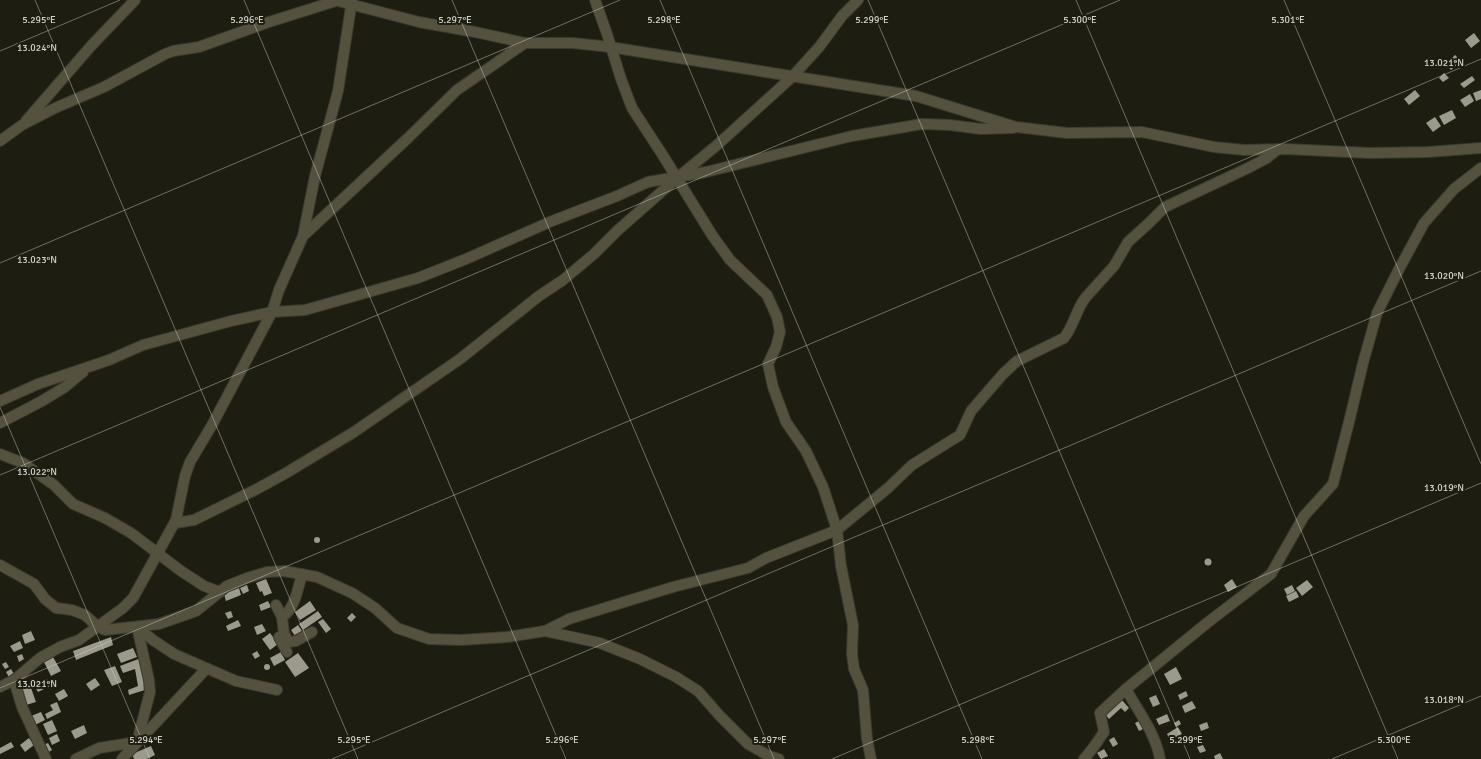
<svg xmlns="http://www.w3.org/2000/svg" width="1481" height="759" font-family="Signika,sans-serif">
	<rect width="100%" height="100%" fill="#1e1d11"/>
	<g fill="#9b9a8c">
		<path d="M1474,33L1480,41L1471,48L1465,40Z"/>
		<path d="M1455,55L1461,61L1451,70L1446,64Z"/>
		<path d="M1444,73L1449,78L1443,82L1439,78Z"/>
		<path d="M1472,76L1475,80L1464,88L1460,84Z"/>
		<path d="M1415,90L1420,96L1409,105L1404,99Z"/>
		<path d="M1481,90V99L1476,101L1473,93Z"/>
		<path d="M1470,94L1474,101L1465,107L1460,100Z"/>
		<path d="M1452,110L1456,118L1444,125L1439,116Z"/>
		<path d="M1435,117L1441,126L1433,132L1426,123Z"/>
		<circle cx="317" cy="540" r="3"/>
		<circle cx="1208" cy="562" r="3.5"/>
		<path d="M266,579L272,593L264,596L262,591L260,592L256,583Z"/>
		<path d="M1232,579L1237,587L1228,592L1224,585Z"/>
		<path d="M1307,580L1313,587L1302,596L1296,588Z"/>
		<path d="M247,585L249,591L243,594L240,588Z"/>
		<path d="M1292,585L1295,591L1287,595L1284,589Z"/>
		<path d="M239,588L241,595L226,601L224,594Z"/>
		<path d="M1296,591L1299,597L1289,602L1286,596Z"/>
		<path d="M268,601L271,607L261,611L259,605Z"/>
		<path d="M310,601L316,610L300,620L295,612Z"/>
		<path d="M231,611L233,617L228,619L225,613Z"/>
		<path d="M318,611L322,617L303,630L299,624Z"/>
		<path d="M352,613L356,617L351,622L347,618Z"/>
		<path d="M323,619L331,629L326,633L318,622Z"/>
		<path d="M238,620L241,626L228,631L226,626Z"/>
		<path d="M262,624L266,631L257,635L254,627Z"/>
		<path d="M298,625L302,631L295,636L291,630Z"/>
		<path d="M31,631L35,640L25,644L22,635Z"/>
		<path d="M270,633L278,644L270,650L262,639Z"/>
		<path d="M111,637L113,645L76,660L73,651Z"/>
		<path d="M20,641L23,648L14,652L10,646Z"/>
		<path d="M133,648L137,657L121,663L117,654Z"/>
		<path d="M257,651L260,656L255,659L252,654Z"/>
		<path d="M281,652L285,660L274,666L270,658Z"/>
		<path d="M298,653L309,668L295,677L285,662Z"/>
		<path d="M22,654L24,659L19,662L17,656Z"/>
		<path d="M53,657L61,671L51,676L44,662Z"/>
		<path d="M141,658L148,689L129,695L128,690L138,686L135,669L123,673L120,666Z"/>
		<path d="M6,662L9,667L5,669L2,664Z"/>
		<circle cx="267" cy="667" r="3"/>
		<path d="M115,666L122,682L112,686L104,670Z"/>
		<path d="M1176,667L1182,679L1170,685L1164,674Z"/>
		<path d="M11,669L14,674L9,677L6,672Z"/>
		<path d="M95,678L100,685L91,691L86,684Z"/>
		<path d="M47,679L50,686L38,692L34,685Z"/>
		<path d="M30,685L36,702L26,705L20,689Z"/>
		<path d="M64,689L68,696L59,701L55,694Z"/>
		<path d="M1186,691L1188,696L1180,700L1178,695Z"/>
		<path d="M1156,695L1160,704L1153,707L1149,698Z"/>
		<path d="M1121,699L1129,708L1125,712L1121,708L1109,719L1105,714Z"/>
		<path d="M1192,701L1196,708L1185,713L1182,706Z"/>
		<path d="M57,702L61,712L47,719L45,714L53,710L50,705Z"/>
		<path d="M41,712L45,720L35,725L31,716Z"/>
		<path d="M1167,714L1170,721L1159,725L1156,719Z"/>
		<path d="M52,720L57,731L48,735L43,724Z"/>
		<path d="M1141,720L1145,728L1139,731L1135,723Z"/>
		<path d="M1179,720L1181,724L1176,727L1174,723Z"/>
		<path d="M1207,722L1209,728L1201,731L1199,725Z"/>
		<path d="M84,725L87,733L75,739L71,731Z"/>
		<path d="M1178,727L1182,734L1170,740L1167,734Z"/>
		<path d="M57,734L60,741L52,745L49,738Z"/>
		<path d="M1114,737L1118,744L1113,747L1109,740Z"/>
		<path d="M29,738L34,745L25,752L20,745Z"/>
		<path d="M11,742L14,747L0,754V748Z"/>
		<path d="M48,743L52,750L47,753L43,745Z"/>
		<path d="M1203,745L1206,751L1200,753L1197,747Z"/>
		<path d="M151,746L155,755L147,759H134L132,754Z"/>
		<path d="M1104,749L1108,756L1101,759L1097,753Z"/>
		<path d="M1220,753L1223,759H1215L1214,756Z"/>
	</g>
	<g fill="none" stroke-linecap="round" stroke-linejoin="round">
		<g stroke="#3b3a2f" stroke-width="12">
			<g id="street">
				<path d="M334,0L419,22L475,32L525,43H573L610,47L916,96L1016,127L1067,133L1142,132L1214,147L1244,150L1286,149L1369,153L1428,152L1481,148"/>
				<path d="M595,0L607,34L621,79L632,108L662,154L712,235L730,260L767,295L777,317L780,332L776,347L768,364L773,387L786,422L806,451L823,487L837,530L841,566L853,625L852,654L854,669L863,690L867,739L871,759"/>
				<path d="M26,121L91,46L135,0"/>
				<path d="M0,141L22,125L55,108L104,87L165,54L173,51L199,47L269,22L339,0"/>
				<path d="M303,236L408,138L457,90L525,43"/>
				<path d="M0,401L38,384L109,360L143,345L231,321L272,312L305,310L418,278L466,259L552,221L617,196L648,182L706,172L852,136L922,124L950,125L981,129L1013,128"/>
				<path d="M0,423L42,401L65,387L83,372"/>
				<path d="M0,454L23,463L54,485L73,504L105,518L131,533L181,571L204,586L220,592"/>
				<path d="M175,523L194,520L255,490L286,473L354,432L460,359L539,296L563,280L594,254L617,231L677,178L716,146L792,77L820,46L842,16L858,0"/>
				<path d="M0,565L34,584L45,599L56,608L72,610L85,615L98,627L105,630L159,624L196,611L227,586L247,578L267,572L284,571L317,577L352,593L375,608L397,628L429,639L461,640L507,637L545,631L600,643L640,659L676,677L698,691L720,716L748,744L769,756L779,759"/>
				<path d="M302,574C298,588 295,609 282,617L284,633L288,642L296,641L312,632"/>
				<path d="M276,605L282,617"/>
				<path d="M137,627L153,640L174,654L236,681L277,690"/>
				<path d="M545,631L569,619L673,587L748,568L766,558L837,530L888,488L912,465L960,435L971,411L1003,374L1017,361L1064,338C1074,326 1076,309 1086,297L1114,266L1128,242L1149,223L1165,207L1248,168L1267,158L1278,149"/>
				<path d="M279,637L287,652"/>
				<path d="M14,680L22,707L46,759"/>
				<path d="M0,687L14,680L40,658L60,647L79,640L123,608L133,598L176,520L185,476L190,462L212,425L272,312L279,290L303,236L315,176L338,91L352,0"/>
				<path d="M1126,689C1138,711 1156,734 1160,759"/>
				<path d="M76,759L99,748L137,742L150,692L149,680L137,627"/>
				<path d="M122,759L206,669"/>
				<path d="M1084,759L1093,748L1104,732L1100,713L1126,689L1207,623L1271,574L1304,516L1333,484L1349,422L1363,363L1377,313L1398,271L1424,223L1454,189L1481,168"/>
			</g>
		</g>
		<use href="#street" stroke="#54523f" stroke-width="10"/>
	</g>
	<path fill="none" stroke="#d3d3cb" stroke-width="1" stroke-opacity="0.45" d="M35,0L358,759M244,0L566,759M452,0L774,759M660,0L982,759M868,0L1190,759M1076,0L1398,759M1284,0L1481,464M0,51L120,0M0,263L620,0M0,407L150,759M0,475L1120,0M0,688L1481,59M332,759L1481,271M832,759L1481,483M1332,759L1481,696"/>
	<g font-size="10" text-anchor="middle" fill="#d3d3cb" stroke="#1e1d11" stroke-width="4" stroke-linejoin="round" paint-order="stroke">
		<text x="39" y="23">5.295°E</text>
		<text x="247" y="23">5.296°E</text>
		<text x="455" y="23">5.297°E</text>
		<text x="664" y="23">5.298°E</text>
		<text x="872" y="23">5.299°E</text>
		<text x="1080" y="23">5.300°E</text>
		<text x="1288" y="23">5.301°E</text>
		<text x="37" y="51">13.024°N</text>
		<text x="1444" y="66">13.021°N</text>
		<text x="37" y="263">13.023°N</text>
		<text x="1444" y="279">13.020°N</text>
		<text x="37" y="475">13.022°N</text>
		<text x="1444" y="491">13.019°N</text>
		<text x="37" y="687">13.021°N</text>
		<text x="1444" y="703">13.018°N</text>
		<text x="146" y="743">5.294°E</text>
		<text x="354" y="743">5.295°E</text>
		<text x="562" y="743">5.296°E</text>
		<text x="770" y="743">5.297°E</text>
		<text x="978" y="743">5.298°E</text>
		<text x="1186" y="743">5.299°E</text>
		<text x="1394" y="743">5.300°E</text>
	</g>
</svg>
